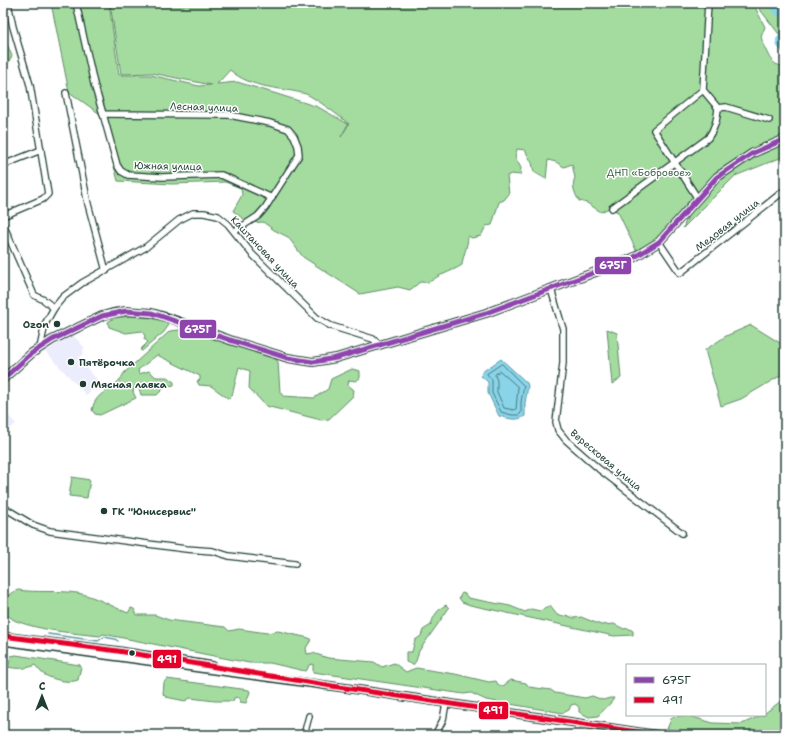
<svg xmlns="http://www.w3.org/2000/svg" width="788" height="738" font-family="'Shantell Sans',sans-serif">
	<rect width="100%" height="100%" fill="#fff"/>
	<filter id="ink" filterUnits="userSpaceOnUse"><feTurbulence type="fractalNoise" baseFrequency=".025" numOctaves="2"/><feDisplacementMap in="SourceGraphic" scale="8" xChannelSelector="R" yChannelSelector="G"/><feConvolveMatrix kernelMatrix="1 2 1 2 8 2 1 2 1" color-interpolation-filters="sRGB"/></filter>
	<g filter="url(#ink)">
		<g fill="#ecedfc">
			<path d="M73,335L84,347L83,354L78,358L100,383L86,395L45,351Z"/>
			<path d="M3,409L16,424L3,433Z"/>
		</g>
		<g fill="#a4db9f" stroke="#628c6a" fill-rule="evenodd">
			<path d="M51,3H109L119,75H151L199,86L211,85L152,73L121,74L110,3H753L765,27L761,37C766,49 769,67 785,66V137L716,175L689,201L663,232L652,243L636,250L618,212L609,208L601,212L587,203L579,201C575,194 571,185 575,178L572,164L564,167L556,162L548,160L546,179L534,172L532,163L525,150L517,149L515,157L521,168L520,175L511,174L507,176L509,194L504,200L499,202L492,225L486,226L481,236L472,238L468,236C468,246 463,255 462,265C456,269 450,271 444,274C433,277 433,284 420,282L410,290L398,287L360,294L303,257L288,237L274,230L263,222L249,223L233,211L242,195L241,188L225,182L172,184L118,181L100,114L69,92ZM230,70C251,89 280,87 306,94C314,97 342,118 349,124L341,137L348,124L318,107L277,94L237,82L217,84Z"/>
			<path d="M755,3H785V42Z"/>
			<path d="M3,35L12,56L3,72Z"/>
			<path d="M785,143V156L735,176L683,228L690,211L719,179L767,150Z"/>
			<path d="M131,316L151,318L167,322L168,326L164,332L142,351L140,350L148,342L144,339L145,336L142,331L126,333L109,327L108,322L114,318Z"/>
			<path d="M751,325L785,346V373L741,399L721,406L705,350L726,336Z"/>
			<path d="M187,329L276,359L278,362L280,392L283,396L314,398L328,389L331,379L352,369L360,371V378L356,381L349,380L348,385L354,390L353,396L329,419L321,420L266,406L249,388L250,371L239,367L232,396L229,399L211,386L199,385L197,381L200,380V376L157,355L138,370L139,374L149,371L156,377H167L174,382V385L165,387L157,395H141L140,391L137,388H134L133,392L136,398L100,415L95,414L92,410C95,390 117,390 124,373L170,331Z"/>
			<path d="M607,329L617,333L621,378L612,384Z"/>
			<path d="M72,477L90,480L87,498L69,496Z"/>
			<path d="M18,590C37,593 57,590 77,593C95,596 111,606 128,613L131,608L134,609L137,615H155L169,620L225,627L229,631L239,629L267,633L278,631L309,638L311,640L306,648L307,654L313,653L328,658L374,662L382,667L394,663L406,672L416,668L455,674L489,682L496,681L499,686H503L511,680L526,683L529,687L551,690L555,693L585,698L592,696L603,700L610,698H614C612,703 602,711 598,716L589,717L579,712V707L575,704L571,705L569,710L563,713L486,700L471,693L464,694L313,672V664L309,665L307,670L305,671L270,663H249L103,634L100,636C72,633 43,631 16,621C11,619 9,615 3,613V599H5L11,593Z"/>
			<path d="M462,593L465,594L468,598L510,606L525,612L531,609L540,611L550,606L557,615L564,617L566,615L574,618L581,617L601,625L614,624L624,629L628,628L633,631V635L614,636L470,605L462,602L459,598Z"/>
			<path d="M446,605L449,608L419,651L416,661L413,665L406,662V652H412L415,640L421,636L423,630L431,625C433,616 438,609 446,605Z"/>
			<path d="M16,655L80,665L81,667L78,680C69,684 48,679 41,672C39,670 37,667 35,665C28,669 16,669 8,667L11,656Z"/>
			<path d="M167,679L249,690L250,692L246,703L240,702V699L238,697L234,698L233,701H215L190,698L185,701L166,697L163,694L164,682Z"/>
			<path d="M785,698V735H707L667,729L672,717L686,715L713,723L742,724L762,715H765V713Z"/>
		</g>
		<path fill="#89d4e9" stroke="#5f98a1" d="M501,359L527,383L528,386L525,403V416C516,422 508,418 499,416L488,393V382L481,376L482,372Z"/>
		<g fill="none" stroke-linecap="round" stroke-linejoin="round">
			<g stroke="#49797c" stroke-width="1">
				<path d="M502,364L524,386L521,402V413L519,415H512L501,412L492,393V380L487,374Z"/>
				<path d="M500,371L518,387L516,409L514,410L504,408L497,392V381L495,375Z"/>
			</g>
			<path stroke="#5f98a1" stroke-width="1.5" d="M48,634L98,641L104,637L115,639L118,641"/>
			<g stroke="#89d4e9" stroke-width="8">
				<path d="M770,3L779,12L785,15"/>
				<path d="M785,36L780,40V44L785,49"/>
			</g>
			<g stroke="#1f3d34" stroke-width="8">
				<g id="minor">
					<path d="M76,3L94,84L103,114L229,115L270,123L288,129L294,136L298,146L299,155L265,208L258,216L235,231"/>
					<path d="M66,93L88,204L106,271"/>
					<path d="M718,108L726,107L769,120"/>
					<path d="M103,114L117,165L121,171L128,175L162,177L221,175L228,178L272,198"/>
					<path d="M3,165L41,150"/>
					<path d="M698,199L654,130L703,90"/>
					<path d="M612,208L708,138C715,128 717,120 718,108L703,90L708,3"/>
					<path d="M3,216L43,199L48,194L30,85L13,27L8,3"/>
					<path d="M3,224L34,295L44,300L54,308"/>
					<path d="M659,242L680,273L785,190"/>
					<path d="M551,289L563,329V363L556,422L558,430L566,440L599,469L682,533"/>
					<path d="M40,348L45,324L54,308L63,297L82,283L146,247L179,220L193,213H204L218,216L228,224L252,254L317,318L331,326L373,339L379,344"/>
					<path d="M3,507L33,525L50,531L186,549L213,551L229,556L295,564"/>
					<path d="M304,735L309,716"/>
					<path d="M435,735L443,720L446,703"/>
				</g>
			</g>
			<g stroke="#1f3d34" stroke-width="10">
				<g id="major">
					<path d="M3,379L32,353L52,340L102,316L113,313L126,311L152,313L169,318L230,340L288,358L313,362L336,358L486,313L633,258L659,242L717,177L753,153L785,139"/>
					<path d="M8,637L118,651L213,666"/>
					<path d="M3,641L346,688L657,735"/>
				</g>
			</g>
			<use href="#minor" stroke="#fff" stroke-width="5.5"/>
			<use href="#major" stroke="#fff" stroke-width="7"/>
			<g stroke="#fff" stroke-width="8">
				<path id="bus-1" d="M3,379L32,353L52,340L102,316L126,311L152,313L230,340L288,358L313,362L336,358L486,313L633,258L659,242L717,177L753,153L785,139"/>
			</g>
			<g stroke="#fff" stroke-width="8">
				<path id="bus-2" d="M3,636L118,651L332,686L657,735"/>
			</g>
			<use href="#bus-1" stroke="#8e44ad" stroke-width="5"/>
			<use href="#bus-2" stroke="#e4002b" stroke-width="5"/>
		</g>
	</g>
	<g fill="#1f3d34" stroke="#fff" stroke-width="1.5">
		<circle cx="57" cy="324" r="4"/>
		<circle cx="71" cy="362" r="4"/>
		<circle cx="83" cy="384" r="4"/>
		<circle cx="104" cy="511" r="4"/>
		<circle cx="132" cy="653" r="3.5"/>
	</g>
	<g text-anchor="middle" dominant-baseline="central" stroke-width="3" stroke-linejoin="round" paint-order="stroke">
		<g font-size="10" fill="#1f3d34" stroke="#fff">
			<text transform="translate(204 107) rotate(2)">Лесная улица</text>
			<text transform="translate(168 166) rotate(1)">Южная улица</text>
			<text transform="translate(727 225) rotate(-38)">Медовая улица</text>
			<text transform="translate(265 252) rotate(47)">Каштановая улица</text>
			<text transform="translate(606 460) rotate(40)">Вересковая улица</text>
		</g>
		<g font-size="10" fill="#40644f" stroke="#fff">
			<text x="649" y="172">ДНП «Бобровое»</text>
		</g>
		<g font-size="10" font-weight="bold" fill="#1f3d34" stroke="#fff" text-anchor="start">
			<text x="49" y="324" text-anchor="end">Ozon</text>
			<text x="79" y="362">Пятёрочка</text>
			<text x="91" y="384">Мясная лавка</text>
			<text x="112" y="511">ГК "Юнисервис"</text>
		</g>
	</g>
	<g stroke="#fff" stroke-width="1.5">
		<rect x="594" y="256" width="38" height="19" rx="4" fill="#8e44ad"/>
		<rect x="179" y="319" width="38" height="20" rx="4" fill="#8e44ad"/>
		<rect x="152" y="649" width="30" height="20" rx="4" fill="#e4002b"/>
		<rect x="478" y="701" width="31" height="19" rx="4" fill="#e4002b"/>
	</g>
	<g font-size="11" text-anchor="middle" font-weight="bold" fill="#fff">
		<text x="613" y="269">675Г</text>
		<text x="198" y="333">675Г</text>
		<text x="167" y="663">491</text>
		<text x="493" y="714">491</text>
	</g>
	<rect width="788" height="738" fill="none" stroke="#fff" stroke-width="16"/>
	<rect x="8" y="8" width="772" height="722" fill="none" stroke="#1f3d34" stroke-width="1.5" filter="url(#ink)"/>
	<rect x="626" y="664" width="140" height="52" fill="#ffffff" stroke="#a5b1ae"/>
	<rect x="634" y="677" width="20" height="6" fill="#8e44ad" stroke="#a5b1ae"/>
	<text x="662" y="684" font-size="12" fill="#1f3d34">675Г</text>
	<rect x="634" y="697" width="20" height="6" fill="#e4002b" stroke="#a5b1ae"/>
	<text x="662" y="704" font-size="12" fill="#1f3d34">491</text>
	<g transform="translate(42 696)" stroke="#ffffff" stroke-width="3" paint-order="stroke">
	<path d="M0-3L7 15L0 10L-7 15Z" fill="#1f3d34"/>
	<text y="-6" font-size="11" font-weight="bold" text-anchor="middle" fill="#1f3d34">С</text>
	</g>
</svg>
